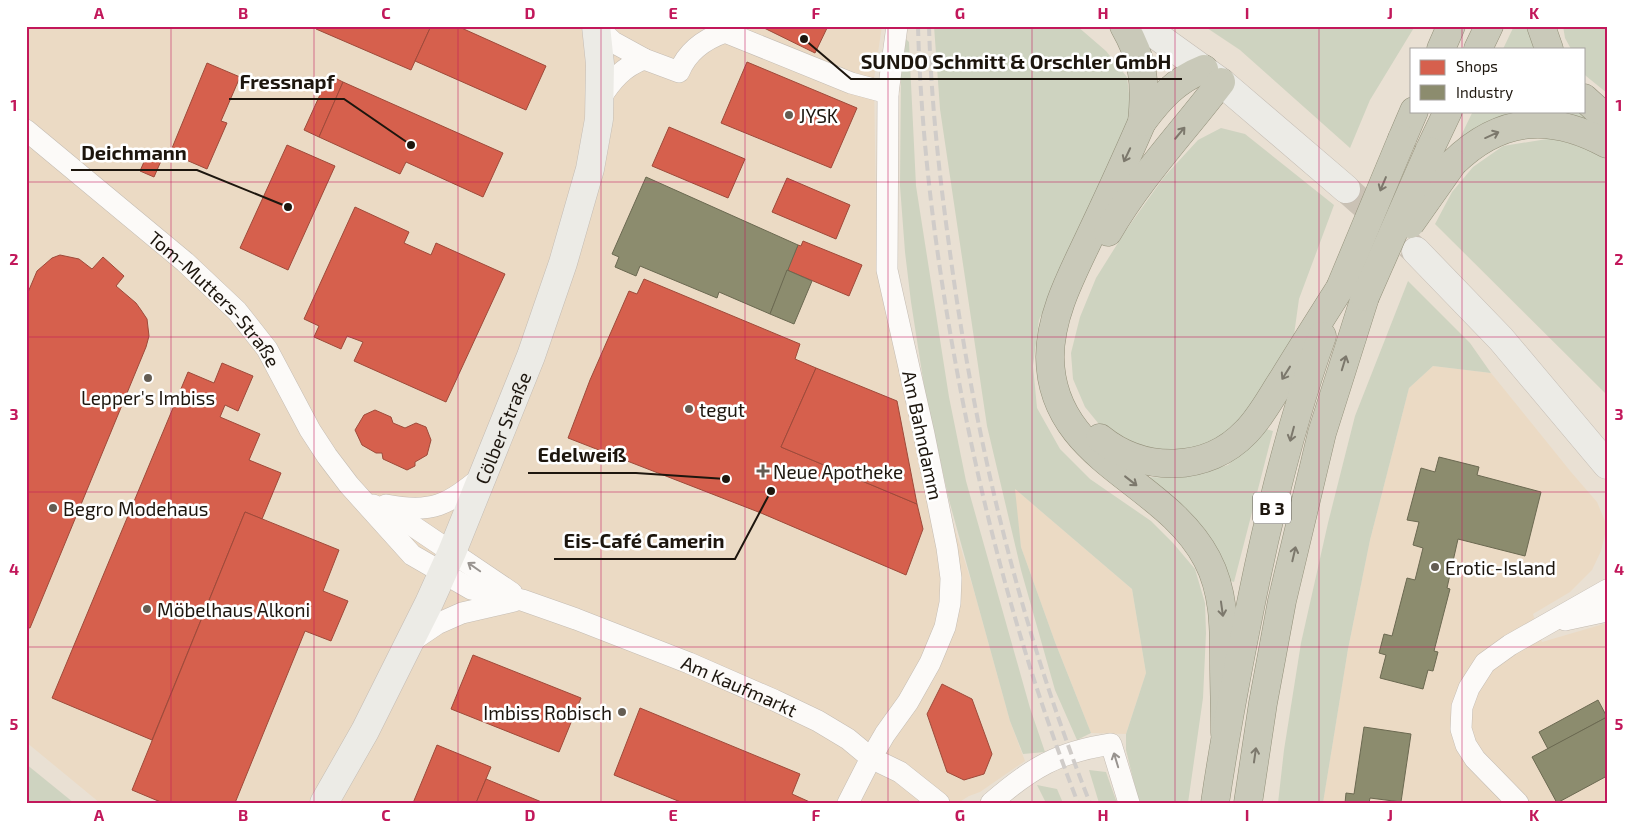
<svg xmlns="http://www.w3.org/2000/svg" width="1633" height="829" font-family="'Exo 2',sans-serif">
	<rect width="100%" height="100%" fill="#e9e0d3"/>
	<g fill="#ebdac4">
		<path d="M26,26H882L874,79L877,274L974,591L1010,721L1025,761L980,792L969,796L958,803H100L26,742Z"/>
		<path d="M1433,366L1491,373L1571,472L1597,502L1607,526L1601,551L1592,570L1570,592L1533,614L1542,642L1607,623V803H1323L1348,649L1370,540L1409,388Z"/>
		<path d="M1014,488L1132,589L1146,673L1126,734L1091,733L1055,642L1021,547Z"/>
	</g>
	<g fill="#ced3c0">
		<path d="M934,26H1077L1106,51L1127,77L1131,111L1122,145L1039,320L1033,366L1037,408L1060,449L1090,479L1151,521L1173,543L1195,569L1205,603L1206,633L1203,698L1188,803H1139L1126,750V734L1146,673L1132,589L1015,489L1021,547L1055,642L1091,733L1077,740L1055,690L1021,570L987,426L940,109Z"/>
		<path d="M1204,26H1415L1370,100L1350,148L1240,50Z"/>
		<path d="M1514,26H1538L1541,49H1503Z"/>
		<path d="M1563,26H1607V93L1586,76L1584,74V49H1571L1565,38Z"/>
		<path d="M906,39L909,42L916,186L949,397L966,481L1030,708L1045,752L1023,754L1010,721L949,500L925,392L911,302L905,252L900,186L901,75Z"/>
		<path d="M1473,111H1584L1606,129L1458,142Z"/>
		<path d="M1221,128L1245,134L1334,205L1299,299L1293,342L1230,437L1174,453L1117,442L1098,423L1085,407L1073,379L1071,353L1080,317L1096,278L1126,230L1164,177L1198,140Z"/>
		<path d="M1553,138L1594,151L1607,158V395L1435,224L1452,192L1473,167L1503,146Z"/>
		<path d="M1408,281L1470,343L1491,373L1433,366L1409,388L1370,540L1348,649L1323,803H1278L1284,750L1301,643L1328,523L1355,416Z"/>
		<path d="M1266,429L1273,431L1234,582L1227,580L1146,477L1178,478L1228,465Z"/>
		<path d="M26,764L74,803H26Z"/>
		<path d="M1089,770L1106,772L1117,803H1099Z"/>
		<path d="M1037,785L1057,789L1063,803H1046Z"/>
	</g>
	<g fill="#d6604d" stroke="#9e4a3a">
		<path d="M317,26H431L411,70L316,29Z"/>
		<path d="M431,26H457L546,66L526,110L415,61Z"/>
		<path d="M760,26H828L815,53Z"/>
		<path d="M747,62L857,108L831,168L721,123Z"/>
		<path d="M207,63L240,77L221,121L227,123L207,169L170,153Z"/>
		<path d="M329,75L343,82L319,137L304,130Z"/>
		<path d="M343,82L503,153L483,197L406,162L400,174L319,137Z"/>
		<path d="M669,127L745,159L728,198L652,166Z"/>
		<path d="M287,145L335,166L288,270L240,248Z"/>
		<path d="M147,155L161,161L154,177L140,171Z"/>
		<path d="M787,178L850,205L836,239L772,212Z"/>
		<path d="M355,207L409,232L404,243L431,255L436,243L505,274L446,402L354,361L363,342L347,336L341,349L314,337L319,326L304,319Z"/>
		<path d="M803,241L862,265L849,296L787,270L798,245L801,246Z"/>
		<path d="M60,255L79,259L92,269L103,257L124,276L116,286L136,303L141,310L147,319L149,336L146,347L30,628L26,627V297L37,271L52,258Z"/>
		<path d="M644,279L800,344L795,359L816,368L781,447L917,504L923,529L906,575L761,513L568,438L590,380L629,291L637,294Z"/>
		<path d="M222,363L253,376L238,411L225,405L220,417L260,434L249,460L281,473L262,519L245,512L152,740L52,698L188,372L214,383Z"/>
		<path d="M816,368L897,401L917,504L781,447Z"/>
		<path d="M375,410L391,417L393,423L405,428L416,423L426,427L431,440L427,455L415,462V466L407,470L383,459L382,453H376L362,445L355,430L364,415Z"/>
		<path d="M245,512L339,550L323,591L348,601L331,641L305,631L235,803H163L132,790Z"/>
		<path d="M473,655L581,698L559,752L451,709Z"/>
		<path d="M942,684L972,699L992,754L984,774L964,780L947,772L927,714Z"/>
		<path d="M640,708L800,774L792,794L812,803H683L614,775Z"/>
		<path d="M437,745L491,767L476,803H413Z"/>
		<path d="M486,779L544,803H476Z"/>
	</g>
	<g fill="#8c8c6e" stroke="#6b6951">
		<path d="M646,177L798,245L770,314L719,292L717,298L640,266L636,276L615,267L619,257L612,254Z"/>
		<path d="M787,270L812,281L794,324L770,314Z"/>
		<path d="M1439,457L1479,467L1477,475L1541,492L1525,556L1458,539L1447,588L1450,589L1434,651L1438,652L1433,671L1428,670L1423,689L1380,678L1386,655L1379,653L1384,634L1392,636L1407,578L1415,580L1423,548L1413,545L1419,522L1407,520L1421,468L1435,472Z"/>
		<path d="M1598,700L1607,717L1548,749L1539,732Z"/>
		<path d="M1607,717V776L1557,803L1532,757Z"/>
		<path d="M1364,727L1411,734L1401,802L1370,798L1369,803H1345L1346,793L1354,794Z"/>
	</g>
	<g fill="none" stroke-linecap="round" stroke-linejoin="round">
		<path stroke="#cac2b5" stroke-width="28" stroke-dasharray="28 14" stroke-linecap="butt" d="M1346,189L1416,251"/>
		<g stroke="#c4bcb3" stroke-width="22">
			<g id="street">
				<path d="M596,26L613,42L644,59L679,72C687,52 705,39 725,32L851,83L888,93"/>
				<path d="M600,99C612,80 623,67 644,59"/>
				<path id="s1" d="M26,130L185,262L237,311L267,349L310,430L327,456L349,485L412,555L471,589L522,600L576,619L689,663L774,700L818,721L848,739L871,758L900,772L939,803"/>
				<path d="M373,505L407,522L512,593"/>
				<path d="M386,505C433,514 447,505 483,476"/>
				<path d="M1565,620L1607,611"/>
				<path d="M409,643L437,624L462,613L514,601"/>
				<path d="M848,803L871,758L885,734L908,702L930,663L945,627L950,603L951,578L947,548L924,434L887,270L888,93L897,26"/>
				<path d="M991,803C1031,768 1058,752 1111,744L1129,803"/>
				<path d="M1518,803L1475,759L1466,745L1461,729L1462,707L1469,688L1485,663L1510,645L1607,590"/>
			</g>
		</g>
		<g stroke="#c4bcb3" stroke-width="29">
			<g id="secondary">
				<path d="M1143,26L1221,82L1346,189"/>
				<path d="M1416,251L1501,339L1607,465"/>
				<path id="s2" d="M324,803L365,731L429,603L452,552L531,356L563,263L590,169L599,119L600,64L596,26"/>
			</g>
		</g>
		<g stroke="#93907a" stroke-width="29">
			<g id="highway">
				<path d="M1124,26C1144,61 1146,83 1142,122C1126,159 1109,196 1092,232C1074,271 1050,313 1050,357C1051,461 1165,479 1207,559C1224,591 1224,626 1224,662C1224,685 1225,709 1225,733"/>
				<path d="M1541,26L1549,49"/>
				<path d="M1441,49L1451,26"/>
				<path d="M1478,49L1489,26"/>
				<path d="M1584,98L1607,119"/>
				<path d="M1142,122C1160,98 1176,80 1204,69"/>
				<path d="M1402,139L1414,111"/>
				<path d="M1429,151L1448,111"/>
				<path d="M1453,163C1500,117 1550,113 1607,144"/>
				<path d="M1108,232C1140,177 1183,132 1221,82"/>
				<path d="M1100,438C1143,473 1207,473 1246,432C1261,417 1271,397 1283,379C1302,348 1321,318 1340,288"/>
				<path d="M1215,803C1224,742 1235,683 1247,623C1266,526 1289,429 1322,336"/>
				<path d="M1248,803L1263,703L1282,601L1322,433L1365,297"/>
			</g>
		</g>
		<use href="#street" stroke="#fcfaf8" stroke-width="21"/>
		<use href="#secondary" stroke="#ecebe6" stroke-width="28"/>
		<use href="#highway" stroke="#c9c9b9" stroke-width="28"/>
		<g stroke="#d0ccc9" stroke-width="4" stroke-dasharray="10 5" stroke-linecap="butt">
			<path d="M918,26C921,138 935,250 955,360C982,511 1022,660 1078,803"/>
			<path d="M929,26C931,99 939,173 949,245C974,436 1019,624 1090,803"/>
		</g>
		<g stroke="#93907a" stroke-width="29" stroke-linecap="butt">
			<g id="highway-bridge">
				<path d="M1410,224L1453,163"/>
				<path d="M1340,288L1402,139"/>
				<path d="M1365,297L1429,151"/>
			</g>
		</g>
		<use href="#highway-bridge" stroke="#c9c9b9" stroke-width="28"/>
	</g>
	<defs><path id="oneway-shaft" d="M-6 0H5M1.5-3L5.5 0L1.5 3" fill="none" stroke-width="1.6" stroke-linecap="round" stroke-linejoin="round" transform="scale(1.25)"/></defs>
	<g stroke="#7c786c">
		<use href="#oneway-shaft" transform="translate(1180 133) rotate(-50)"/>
		<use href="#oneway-shaft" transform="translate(1492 135) rotate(-24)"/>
		<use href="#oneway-shaft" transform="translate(1127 155) rotate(115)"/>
		<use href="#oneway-shaft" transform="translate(1383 184) rotate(113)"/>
		<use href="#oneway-shaft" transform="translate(1344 363) rotate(-73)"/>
		<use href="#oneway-shaft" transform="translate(1286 373) rotate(122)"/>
		<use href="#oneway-shaft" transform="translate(1292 434) rotate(105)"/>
		<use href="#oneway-shaft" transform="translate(1131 481) rotate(38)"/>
		<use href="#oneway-shaft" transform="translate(1294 554) rotate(-77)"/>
		<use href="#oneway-shaft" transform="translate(1222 609) rotate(82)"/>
		<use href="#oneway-shaft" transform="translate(1255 755) rotate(-82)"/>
	</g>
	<g stroke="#98938f">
		<use href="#oneway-shaft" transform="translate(474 567) rotate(-145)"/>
		<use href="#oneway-shaft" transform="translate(1116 760) rotate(-107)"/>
	</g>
	<path fill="none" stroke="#c2185b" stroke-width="1" stroke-opacity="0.55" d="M171,26V803M314,26V803M458,26V803M601,26V803M745,26V803M888,26V803M1032,26V803M1175,26V803M1319,26V803M1462,26V49M1462,111V803M26,182H1607M26,337H1607M26,492H1607M26,647H1607"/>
	<g fill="#645d53" stroke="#fff" stroke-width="2">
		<circle cx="789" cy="115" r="5"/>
		<circle cx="148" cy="378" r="5"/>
		<circle cx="689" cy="409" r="5"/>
		<path d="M760.5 463.5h5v5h5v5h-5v5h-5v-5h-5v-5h5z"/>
		<circle cx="53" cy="508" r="5"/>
		<circle cx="1435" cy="567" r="5"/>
		<circle cx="147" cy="609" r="5"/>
		<circle cx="622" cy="712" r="5"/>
	</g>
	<g text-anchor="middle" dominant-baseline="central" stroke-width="5" stroke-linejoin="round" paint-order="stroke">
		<rect fill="#fff" stroke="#615c56" stroke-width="1" x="1253" y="492.5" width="38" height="31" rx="4"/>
		<g font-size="18" font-weight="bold" fill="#1d160e">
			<text x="1272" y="508">B 3</text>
		</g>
		<g font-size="19" fill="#1d160e" stroke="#fff" text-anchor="start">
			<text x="799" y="115">JYSK</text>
			<text x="148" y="397" text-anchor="middle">Lepper's Imbiss</text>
			<text x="699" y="409">tegut</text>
			<text x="773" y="471">Neue Apotheke</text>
			<text x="63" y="508">Begro Modehaus</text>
			<text x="1445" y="567">Erotic-Island</text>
			<text x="157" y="609">Möbelhaus Alkoni</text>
			<text x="612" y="712" text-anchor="end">Imbiss Robisch</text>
		</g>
		<g font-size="19" fill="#1d160e" stroke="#fff">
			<text stroke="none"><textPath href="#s1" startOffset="254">Tom-Mutters-Straße</textPath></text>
			<text stroke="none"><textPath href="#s2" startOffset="416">Cölber Straße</textPath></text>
			<text transform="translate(923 435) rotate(78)">Am Bahndamm</text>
			<text stroke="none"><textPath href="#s1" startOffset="934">Am Kaufmarkt</textPath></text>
		</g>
	</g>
	<path fill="none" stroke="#1d160e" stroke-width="2" d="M804 39L851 79H1182M411 145L344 99H229M288 207L197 170H71M726 479L636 473H528M771 491L735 559H554"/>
	<g fill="#1d160e" stroke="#fff" stroke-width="2">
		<circle cx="804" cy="39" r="5"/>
		<circle cx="411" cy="145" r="5"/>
		<circle cx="288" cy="207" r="5"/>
		<circle cx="726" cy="479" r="5"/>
		<circle cx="771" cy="491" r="5"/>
	</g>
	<g font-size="20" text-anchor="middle" font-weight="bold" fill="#1d160e" stroke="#fff" stroke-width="5" stroke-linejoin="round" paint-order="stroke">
		<text x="1016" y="69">SUNDO Schmitt &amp; Orschler GmbH</text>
		<text x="287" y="89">Fressnapf</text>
		<text x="134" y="160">Deichmann</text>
		<text x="582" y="462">Edelweiß</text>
		<text x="644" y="548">Eis-Café Camerin</text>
	</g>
	<rect width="1633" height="829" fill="none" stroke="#ffffff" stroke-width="55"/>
	<rect x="1410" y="48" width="175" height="65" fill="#ffffff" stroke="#a5a29f"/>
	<rect x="1420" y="60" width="25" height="15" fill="#d6604d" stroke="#a5a29f"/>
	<text x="1456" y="72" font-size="15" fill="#1d160e">Shops</text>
	<rect x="1420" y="85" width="25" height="15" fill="#8c8c6e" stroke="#a5a29f"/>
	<text x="1456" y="98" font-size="15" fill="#1d160e">Industry</text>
	<rect x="28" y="28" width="1578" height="774" fill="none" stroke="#c2185b" stroke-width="2"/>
	<g font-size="16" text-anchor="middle" font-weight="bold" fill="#c2185b">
		<text x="99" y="19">A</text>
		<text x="243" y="19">B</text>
		<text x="386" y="19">C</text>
		<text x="530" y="19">D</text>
		<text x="673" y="19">E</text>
		<text x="816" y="19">F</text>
		<text x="960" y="19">G</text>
		<text x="1103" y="19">H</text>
		<text x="1247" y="19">I</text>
		<text x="1390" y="19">J</text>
		<text x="1534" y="19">K</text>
		<text x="14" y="111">1</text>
		<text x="1619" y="111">1</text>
		<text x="14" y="265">2</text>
		<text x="1619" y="265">2</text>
		<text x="14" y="420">3</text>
		<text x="1619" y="420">3</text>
		<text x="14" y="575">4</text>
		<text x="1619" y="575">4</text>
		<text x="14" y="730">5</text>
		<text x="1619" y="730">5</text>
		<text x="99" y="821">A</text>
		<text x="243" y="821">B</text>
		<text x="386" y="821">C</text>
		<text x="530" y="821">D</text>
		<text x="673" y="821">E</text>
		<text x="816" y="821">F</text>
		<text x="960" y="821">G</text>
		<text x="1103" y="821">H</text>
		<text x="1247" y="821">I</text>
		<text x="1390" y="821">J</text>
		<text x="1534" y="821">K</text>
	</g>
</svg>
